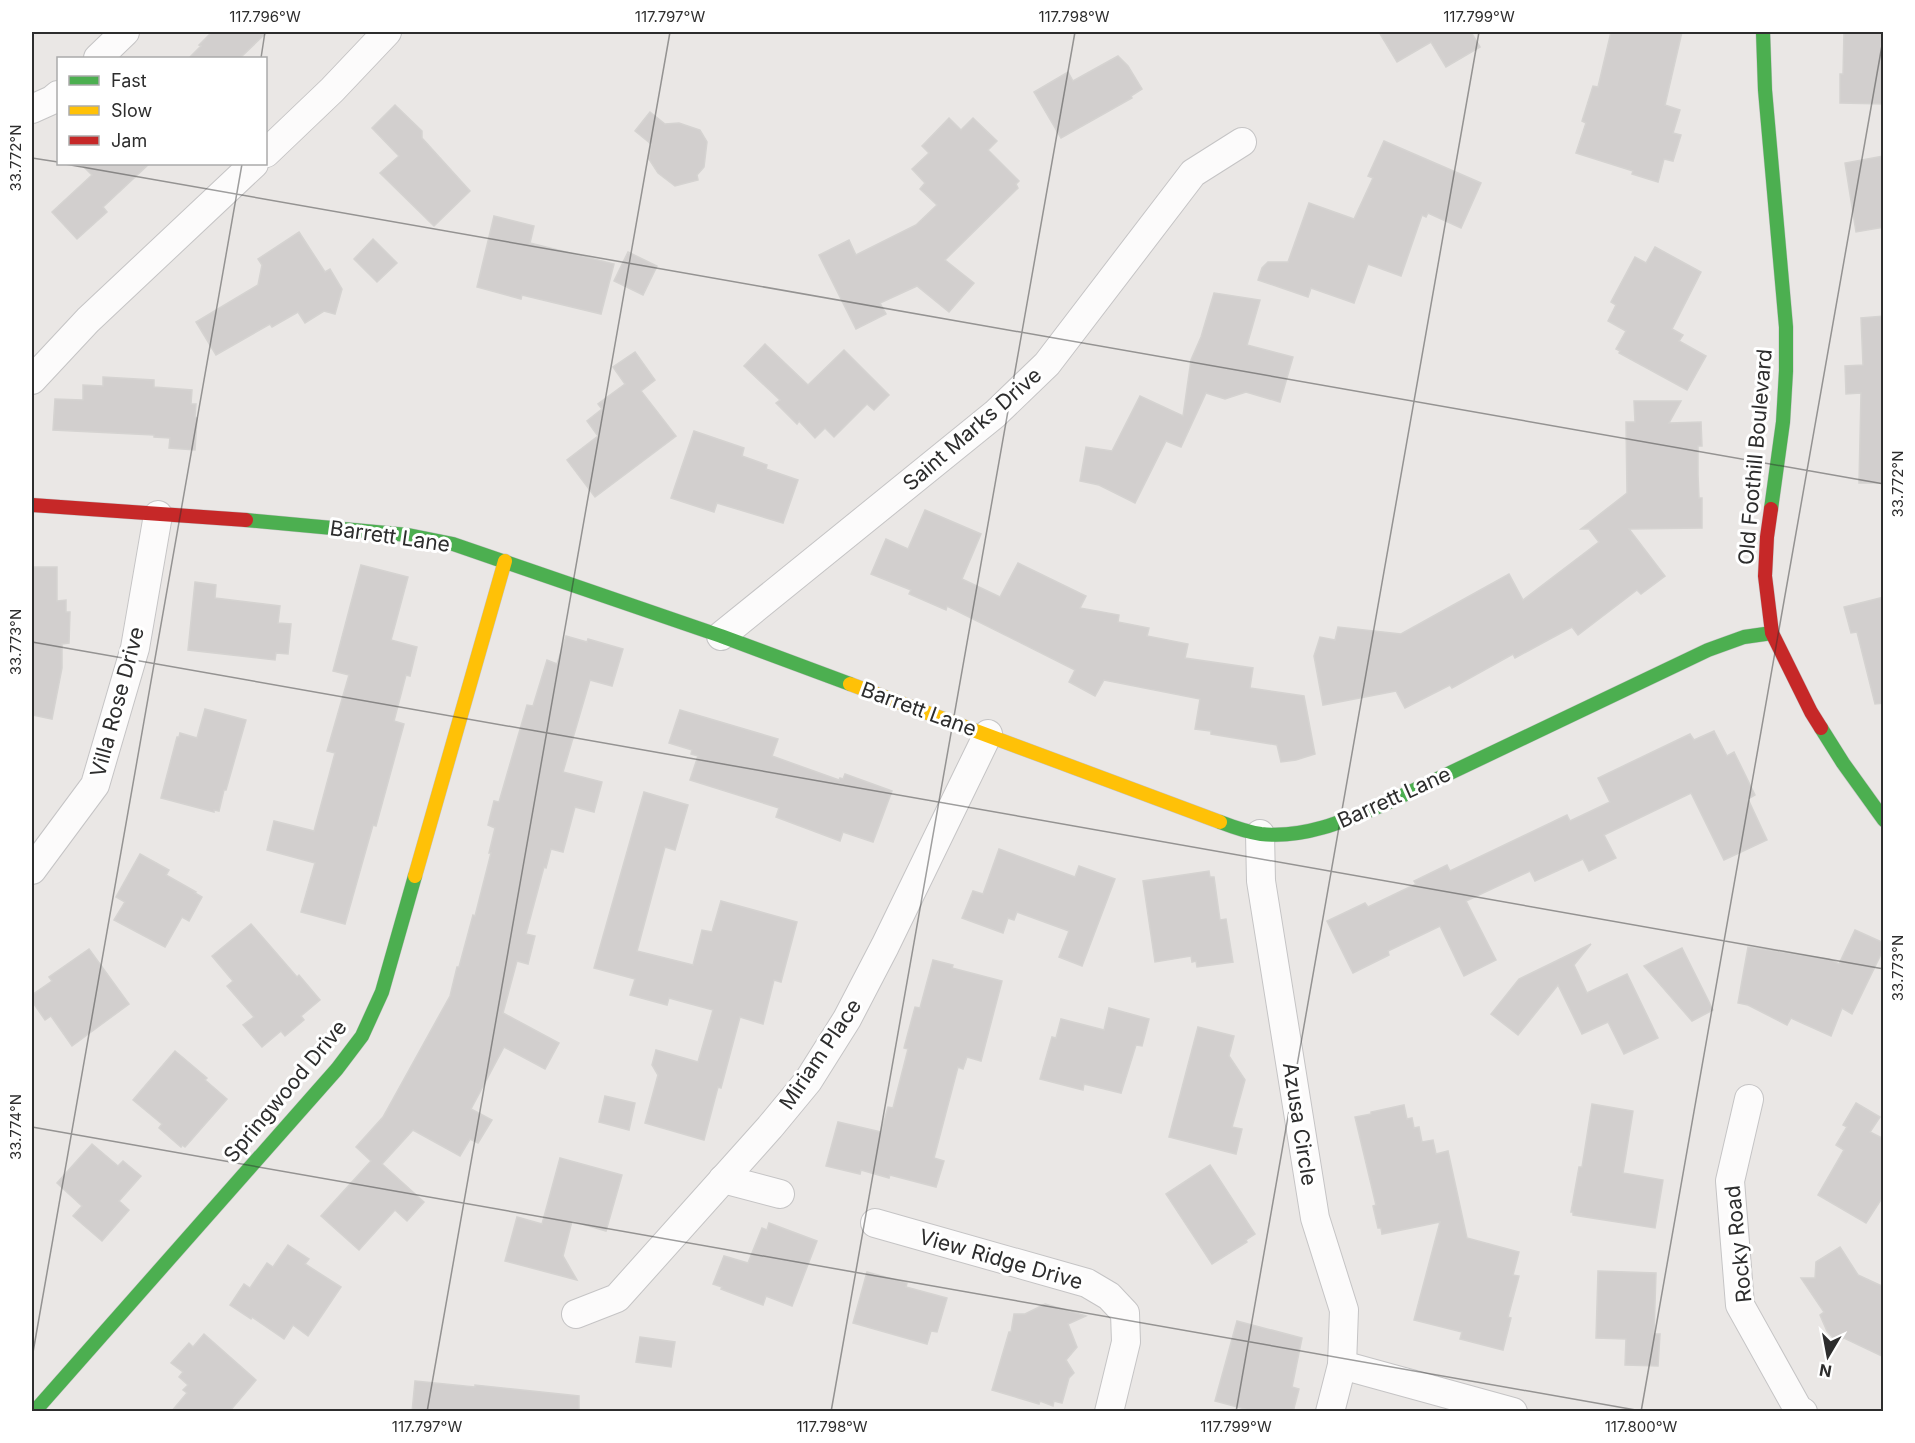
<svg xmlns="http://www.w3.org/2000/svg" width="1915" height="1443" font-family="Inter,sans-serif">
	<rect width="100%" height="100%" fill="#eae7e5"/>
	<g fill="#d2cfce" stroke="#d5d3d1" stroke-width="1.5">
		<path d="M212,32H267L240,58H189L201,46L199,45Z"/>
		<path d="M1379,32H1471L1480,47L1446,67L1431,42L1397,62Z"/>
		<path d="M1611,32H1682L1665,105L1680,110L1673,133L1681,135L1673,161L1664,159L1658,182L1632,174L1633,171L1576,153L1586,123L1582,121L1593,86L1598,87Z"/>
		<path d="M1844,32H1884V104L1840,103V74H1843Z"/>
		<path d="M1118,56L1128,66L1142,89L1131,96L1132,98L1061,138L1034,92L1068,72L1073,81Z"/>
		<path d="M395,105L422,131V138L470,191L434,226L380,173L399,156L372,128Z"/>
		<path d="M650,112L665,124L679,123L700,130L707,142L704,167L697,175L698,180L675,186L658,173L649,159L651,144L635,131Z"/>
		<path d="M949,118L961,130L973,118L997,141L988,150L1019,181L1016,184L1018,188L945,260L974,283L949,312L917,286L880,303L886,314L856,329L819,255L849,240L856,255L916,225L937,205L920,189L925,183L912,169L929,153L922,146Z"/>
		<path d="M1384,141L1481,183L1461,228L1428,213L1426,217L1422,215L1401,276L1368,264L1354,303L1311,288L1308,297L1258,280L1262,268L1268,262H1288L1309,203L1354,219L1373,178L1368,176Z"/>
		<path d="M1884,156V227L1856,232L1845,163Z"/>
		<path d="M81,164H149L103,207L107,212L77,239L52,212L92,175Z"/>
		<path d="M494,216L534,226L530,243L614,264L601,314L522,295L521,299L477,287Z"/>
		<path d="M299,232L325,272L330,269L342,289L335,314L324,311L305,323L298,312L272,327L270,324L216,355L196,322L258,285L262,265L258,259Z"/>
		<path d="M373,239L397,263L377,282L354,259Z"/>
		<path d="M1655,247L1701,272L1672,329L1683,335L1679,341L1706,356L1687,390L1619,353L1620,351L1616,349L1626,331L1608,321L1616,305L1611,302L1635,257L1646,263Z"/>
		<path d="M628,252L657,266L643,295L614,281Z"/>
		<path d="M1214,293L1260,300L1247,345L1293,357L1280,402L1246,392L1225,399L1206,393L1181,447L1166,441L1135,503L1099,485L1080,481L1086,447L1112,451L1140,396L1183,416L1191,360L1201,337Z"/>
		<path d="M1884,316V483H1859L1861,393L1846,394L1845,366L1863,365L1861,318Z"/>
		<path d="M765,344L808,385L844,350L889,395L874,410L867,404L834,437L825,428L815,438L799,421L797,424L776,403L780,400L744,366Z"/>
		<path d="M635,352L655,380L641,391L676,436L595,497L567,460L598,436L587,421L602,409L598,404L625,384L613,367Z"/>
		<path d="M103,377L154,380V387L192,390L191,404H196L195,417L197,418L195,450L169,448L170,438L154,437V435L53,430L55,399L83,400V385L103,386Z"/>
		<path d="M1634,401H1681L1669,423L1701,422L1702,446H1698V475L1699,498H1702V528L1629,529L1665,576L1641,594L1637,590L1578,635L1572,627L1515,658L1513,654L1452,688L1450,685L1405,708L1396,691L1323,705L1314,656L1320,637L1335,640L1338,627L1401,634L1509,574L1523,600L1599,542L1589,529H1581L1627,493L1626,422H1635Z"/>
		<path d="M694,431L744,448L742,456L767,465L766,469L798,480L783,523L717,503L714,512L671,498Z"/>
		<path d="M925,510L981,534L962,579L1000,597L1018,563L1086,596L1080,608L1119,615L1118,622L1149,628L1147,636L1188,644L1185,658L1253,668L1250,688L1304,696L1315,754L1296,760L1281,762L1277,745L1211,734V731L1195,729L1200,699L1104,680L1095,696L1069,682L1075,670L947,606L946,610L909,594L911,590L871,574L886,539L908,549Z"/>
		<path d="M361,565L408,577L391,640L417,647L410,676L406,675L394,721L404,724L376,826L373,825L345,924L301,912L315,863L267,850L274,821L314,831L335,753L327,751L349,675L333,671Z"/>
		<path d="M32,567H57V601L66,600V612H70L69,643L62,644V668L52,719L32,715Z"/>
		<path d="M195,582L216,585L215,598L280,606L278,623L291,624L288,654L276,653L275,660L188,650Z"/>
		<path d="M1884,597V703L1875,704L1857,632L1851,633L1844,607Z"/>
		<path d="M566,636L587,642L588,639L623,649L612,686L590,680L563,772L602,782L594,812L575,807L563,852L551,849L546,868L544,867L526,934L535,936L528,964L517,961L503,1013L559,1043L545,1069L504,1047L471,1109L492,1120L478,1143L470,1139L460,1156L413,1130L382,1164L424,1202L407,1221L395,1210L359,1250L321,1216L371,1161L356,1147L383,1117L450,996L457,967H459L473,915L475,916L491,853H489L495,828L488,825L494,801L499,802L527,705L533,706L547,660L557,664Z"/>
		<path d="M205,709L246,720L226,790H224L219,811L214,810V812L161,798L177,737H179L180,733L197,738Z"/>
		<path d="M680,710L778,739L772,756L839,780L840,778L843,779L845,774L892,791L873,842L843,832L840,841L776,817L779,808L690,780L698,756L691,754L692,750L669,743Z"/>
		<path d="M1714,731L1727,756L1734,752L1755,795L1748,799L1767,840L1724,860L1691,793L1604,835L1616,858L1589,871L1583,859L1535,881L1530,871L1466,901L1496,960L1464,976L1440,926L1388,951L1389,955L1353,973L1327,921L1365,903L1368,907L1416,884L1414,881L1447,865L1450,871L1567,815L1570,821L1610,802L1598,778L1690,734L1694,740Z"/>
		<path d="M644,792L688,805L675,850L665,847L637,951L693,965L702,930L712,932L721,901L797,922L781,982L774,980L763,1024L740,1017L721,1088L718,1087L704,1140L645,1123L658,1075L652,1065L656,1050L698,1062L713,1010L669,998L667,1005L630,995L635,979L594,968Z"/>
		<path d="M999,849L1075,877L1079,866L1115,879L1082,966L1059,957L1069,931L1017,912L1014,920L1008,918L1003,933L962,918L973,891L983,894Z"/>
		<path d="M140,854L169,870L166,875L196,892L195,893L202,897L189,921L182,917L165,947L114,920L125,902L116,897Z"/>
		<path d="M1209,871L1210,877H1214L1220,920L1226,919L1233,962L1197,967L1196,961L1192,962L1191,956L1155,962L1143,881Z"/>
		<path d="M251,924L297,977L299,975L320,1000L301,1016L304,1020L285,1036L281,1031L262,1047L243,1025L254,1017L227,986L233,981L212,956Z"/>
		<path d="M1855,930L1884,943V948L1852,1014L1842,1008L1831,1036L1791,1018L1787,1025L1748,1005L1738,1003L1748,947L1829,959L1839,964Z"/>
		<path d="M1591,944L1574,965L1587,993L1627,974L1658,1038L1624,1054L1608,1022L1582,1034L1558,985L1518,1035L1491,1014L1519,979Z"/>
		<path d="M1682,948L1713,1010L1692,1021L1644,966Z"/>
		<path d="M89,949L129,1004L72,1046L51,1016L45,1020L32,1001V995L52,981L49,977Z"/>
		<path d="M933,960L953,965L952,968L1002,981L981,1061L967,1057L963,1069L958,1067L934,1158L944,1161L936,1187L890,1175L889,1178L861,1170L860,1174L826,1166L838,1122L881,1132L888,1107L893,1108L908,1049L904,1048L915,1007L920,1008Z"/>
		<path d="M1109,1008L1149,1019L1142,1046L1136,1045L1121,1093L1084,1084L1083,1090L1040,1079L1052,1037L1056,1038L1061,1019L1104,1030Z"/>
		<path d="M1198,1027L1234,1036L1229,1056L1245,1080L1232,1127L1242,1129L1236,1154L1169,1137Z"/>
		<path d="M175,1051L207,1078L205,1080L227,1099L185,1147L182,1145L181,1147L159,1128L162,1124L133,1100Z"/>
		<path d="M605,1096L635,1103L629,1130L599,1122Z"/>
		<path d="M1856,1103L1880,1117L1870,1132L1884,1139V1195L1866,1223L1818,1195L1844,1150L1836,1145L1847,1127L1843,1125Z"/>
		<path d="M1592,1104L1633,1111L1623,1173L1663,1180L1655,1228L1573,1215V1212H1571L1579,1167H1582Z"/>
		<path d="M1404,1105L1407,1119L1412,1118L1414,1128L1419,1127L1422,1142L1433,1140L1436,1154L1448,1151L1467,1238L1519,1252L1513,1275L1519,1276L1508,1317L1511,1318L1503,1350L1460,1339L1462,1332L1414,1320L1440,1222L1382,1234L1381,1228H1378L1373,1206L1376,1205L1355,1117L1371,1114V1112Z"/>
		<path d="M92,1144L118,1166L123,1161L141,1176L119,1201L129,1210L102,1241L73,1216L82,1206L57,1183Z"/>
		<path d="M560,1158L622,1175L606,1231L572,1221L563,1256L577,1280L505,1261L517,1217L542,1224Z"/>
		<path d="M1210,1165L1255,1234L1246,1240L1247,1242L1212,1264L1166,1194Z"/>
		<path d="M769,1223L817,1241L792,1306L766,1296L763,1305L721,1289L722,1287L713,1284L724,1256L748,1263L762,1228L767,1230Z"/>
		<path d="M288,1245L309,1259L305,1264L341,1287L308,1336L293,1325L284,1339L252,1317L251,1319L230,1305L244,1284L250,1288L267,1263L273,1267Z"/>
		<path d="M1840,1247L1858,1275L1884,1287V1357L1844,1338L1837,1342L1827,1331L1820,1315L1824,1312L1801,1278H1815L1816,1262Z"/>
		<path d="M1598,1271L1656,1273L1654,1334H1660L1658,1366L1625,1365L1626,1339L1596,1338Z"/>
		<path d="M867,1272L907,1283L906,1287L947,1298L937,1332L931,1331L927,1344L853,1323Z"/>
		<path d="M1045,1304L1086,1316L1068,1324L1077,1347L1066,1360L1074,1373L1069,1378L1062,1403L1054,1401L1053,1406L1040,1401L1039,1404L992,1390L1009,1332H1011L1014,1314H1025Z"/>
		<path d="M1237,1321L1302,1338L1292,1387L1299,1389L1293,1412H1256L1215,1401Z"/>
		<path d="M204,1334L256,1380L229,1412H171L187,1393L183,1390L188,1385L179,1377L183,1372L171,1363L189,1343L193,1347Z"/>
		<path d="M640,1337L675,1342L671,1367L636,1362Z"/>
		<path d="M415,1381L475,1387V1385L579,1396V1412H412Z"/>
	</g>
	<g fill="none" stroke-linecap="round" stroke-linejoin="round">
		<g stroke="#c5c4c5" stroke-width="30">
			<g id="street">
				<path d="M98,58L125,32"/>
				<path d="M32,109L52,100L58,95"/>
				<path d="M266,153L332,90L387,32"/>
				<path d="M32,380L88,320L254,164"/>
				<path d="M721,636L995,414L1047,364L1193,173L1242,142"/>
				<path d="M1260,834L1261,881L1315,1218L1344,1310L1342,1365L1330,1412"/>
				<path d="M32,870L95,785L135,648L158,515"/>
				<path d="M1749,1099L1730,1181L1740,1305L1798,1409L1803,1412"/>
				<path d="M723,1179L780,1194"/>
				<path d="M875,1223L1087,1283L1109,1296L1125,1313L1126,1342L1109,1412"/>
				<path d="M576,1314L617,1298L770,1127L808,1081L847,1019L885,946L988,734"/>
				<path d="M1342,1365L1513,1412"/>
			</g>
		</g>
		<g stroke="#c5c4c5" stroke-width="15">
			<g id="fast">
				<path d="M1763,32L1765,90L1786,327V371L1783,422L1771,509"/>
				<path d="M246,520L408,535L453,544L721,636L850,684"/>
				<path d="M1821,728L1843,763L1884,820"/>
				<path d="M1220,822C1233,827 1247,832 1261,834C1305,839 1347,820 1387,803L1708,650L1744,637L1772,633"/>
				<path d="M34,1412L337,1069L362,1036L382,992L415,876"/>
			</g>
		</g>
		<g stroke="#c5c4c5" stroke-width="15">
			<g id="slow">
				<path d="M850,684L1220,822"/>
				<path d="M415,876L505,561"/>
			</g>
		</g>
		<g stroke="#c5c4c5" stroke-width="15">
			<g id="jam">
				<path d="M32,505L246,520"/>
				<path d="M1771,509L1767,537L1765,576L1772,633L1811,712L1821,728"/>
			</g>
		</g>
		<use href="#street" stroke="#fcfbfb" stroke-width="28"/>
		<use href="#fast" stroke="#4caf50" stroke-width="14"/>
		<use href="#slow" stroke="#ffc107" stroke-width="14"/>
		<use href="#jam" stroke="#c62828" stroke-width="14"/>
	</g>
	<path fill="none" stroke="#2d2d2d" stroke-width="1.5" stroke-opacity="0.45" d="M261,58L265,32M32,158L58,162M65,164L1884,484M32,642L1884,969M32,1127L1647,1412M32,1358L242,164M427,1412L670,32M831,1412L1075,32M1236,1412L1479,32M1641,1412L1884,34"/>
	<g text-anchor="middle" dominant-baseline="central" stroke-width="6" stroke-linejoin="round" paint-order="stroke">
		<g font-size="21" fill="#2d2d2d" stroke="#fff">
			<text transform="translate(972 429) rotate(-41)">Saint Marks Drive</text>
			<text transform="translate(1755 457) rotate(-85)">Old Foothill Boulevard</text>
			<text transform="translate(390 536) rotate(8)">Barrett Lane</text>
			<text transform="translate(117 702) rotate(-75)">Villa Rose Drive</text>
			<text transform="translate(919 709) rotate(20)">Barrett Lane</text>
			<text transform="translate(1394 797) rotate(-24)">Barrett Lane</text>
			<text transform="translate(820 1054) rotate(-56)">Miriam Place</text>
			<text transform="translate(285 1091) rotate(-50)">Springwood Drive</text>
			<text transform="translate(1300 1124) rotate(81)">Azusa Circle</text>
			<text transform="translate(1738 1244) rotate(-96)">Rocky Road</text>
			<text transform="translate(1001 1259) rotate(16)">View Ridge Drive</text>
		</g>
	</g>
	<rect width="1915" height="1443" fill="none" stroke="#ffffff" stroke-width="66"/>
	<rect x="57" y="57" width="210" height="108" fill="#ffffff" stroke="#ababab" stroke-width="1.5"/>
	<rect x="69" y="76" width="30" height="9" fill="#4caf50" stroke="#ababab" stroke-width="1.5"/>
	<text x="111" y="87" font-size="18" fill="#2d2d2d">Fast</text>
	<rect x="69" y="106" width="30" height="9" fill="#ffc107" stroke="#ababab" stroke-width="1.5"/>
	<text x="111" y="117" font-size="18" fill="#2d2d2d">Slow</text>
	<rect x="69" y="136" width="30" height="9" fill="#c62828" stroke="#ababab" stroke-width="1.5"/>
	<text x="111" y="147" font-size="18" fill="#2d2d2d">Jam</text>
	<g transform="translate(1828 1356) rotate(190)" stroke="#ffffff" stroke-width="4.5" paint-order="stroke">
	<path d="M0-4.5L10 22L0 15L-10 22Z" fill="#2d2d2d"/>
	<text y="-9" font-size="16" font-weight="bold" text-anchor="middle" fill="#2d2d2d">N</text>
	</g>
	<rect x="33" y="33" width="1849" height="1377" fill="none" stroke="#2d2d2d" stroke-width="2"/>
	<g font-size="15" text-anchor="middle" fill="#2d2d2d">
		<text x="265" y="22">117.796°W</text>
		<text x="670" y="22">117.797°W</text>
		<text x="1074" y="22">117.798°W</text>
		<text x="1479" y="22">117.799°W</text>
		<text transform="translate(16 158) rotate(-90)" y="5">33.772°N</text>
		<text transform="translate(1898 484) rotate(-90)" y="5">33.772°N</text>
		<text transform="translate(16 642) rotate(-90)" y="5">33.773°N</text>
		<text transform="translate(1898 968) rotate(-90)" y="5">33.773°N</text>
		<text transform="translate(16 1127) rotate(-90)" y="5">33.774°N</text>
		<text x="427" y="1432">117.797°W</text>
		<text x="832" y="1432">117.798°W</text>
		<text x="1236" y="1432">117.799°W</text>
		<text x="1641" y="1432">117.800°W</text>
	</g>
</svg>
